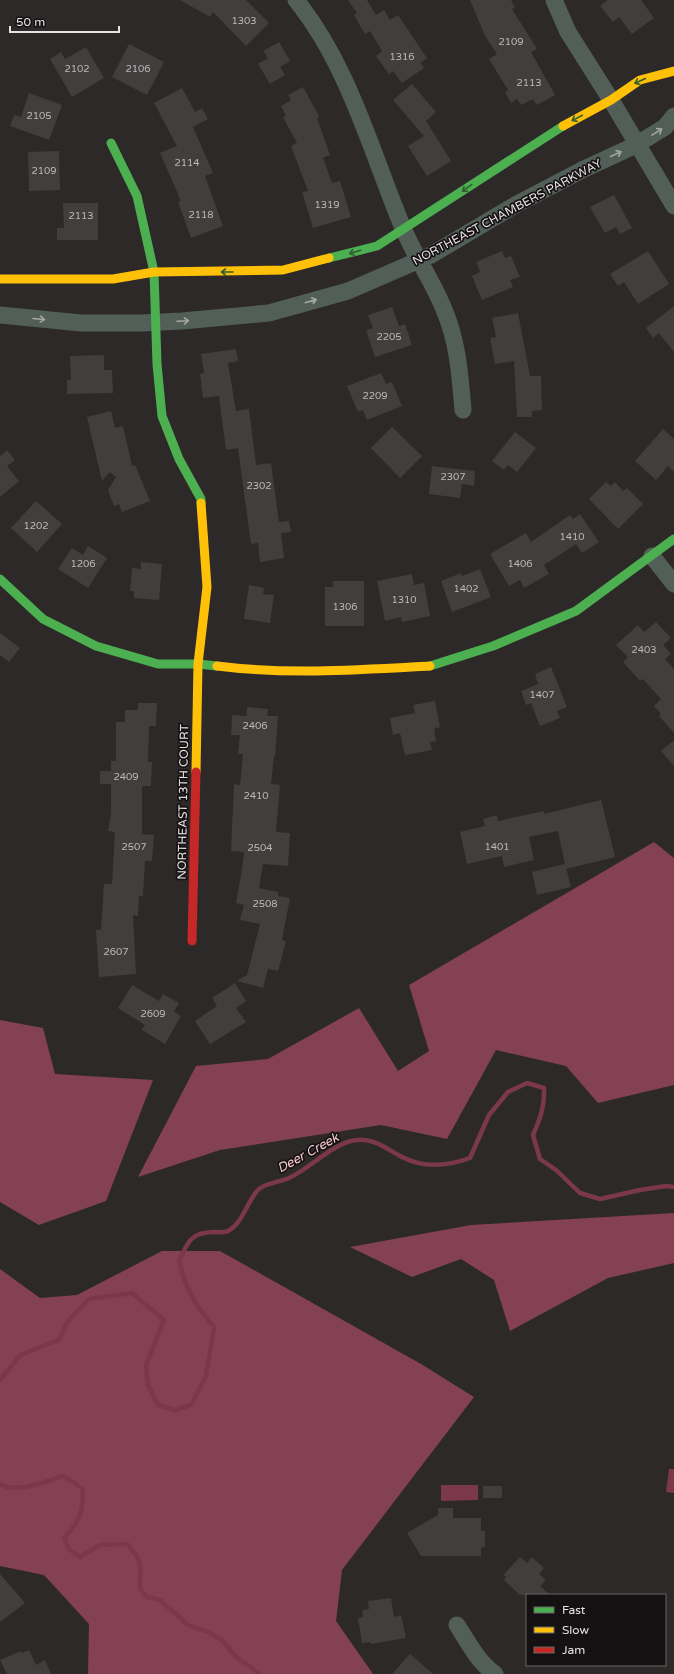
<svg xmlns="http://www.w3.org/2000/svg" width="674" height="1674" font-family="'Varela Round',sans-serif">
	<rect width="100%" height="100%" fill="#2d2929"/>
	<g fill="#834153">
		<path d="M654,842L674,858V1085L598,1103L566,1066L496,1050L447,1139L381,1125L220,1150L138,1177L196,1066L268,1059L359,1008L398,1071L429,1051L409,985Z"/>
		<path d="M0,1020L43,1028L55,1074L153,1080L106,1201L39,1225L0,1202Z"/>
		<path d="M674,1213V1263L608,1278L510,1331L494,1280L461,1259L412,1277L350,1247L471,1225Z"/>
		<path d="M162,1251H220L421,1364L474,1397L342,1570L336,1621L373,1674H88L89,1624L44,1575L0,1566V1269L40,1298L77,1295Z"/>
	</g>
	<g fill="#7b384b">
		<path d="M669,1469H674V1493L666,1492Z"/>
		<path d="M441,1485H478V1500L441,1501Z"/>
	</g>
	<g fill="none" stroke-linecap="round" stroke-linejoin="round">
		<g stroke="#7b384b" stroke-width="4.5">
			<path d="M0,1380L20,1355L59,1340L68,1321L89,1299L132,1293L164,1320L146,1365L148,1385L158,1405L175,1410L191,1405L206,1376L214,1327C193,1303 187,1291 179,1261C188,1242 190,1233 213,1232C217,1232 224,1233 228,1231C243,1223 246,1203 258,1190C264,1183 280,1182 289,1178C309,1169 336,1141 357,1140C375,1138 388,1150 402,1157C423,1168 448,1166 470,1158L489,1115L508,1092L527,1083L544,1088C545,1106 540,1119 533,1135L540,1159L556,1170L580,1193L600,1199L640,1190L666,1186L674,1187"/>
			<path d="M0,1484C15,1494 47,1481 64,1476L83,1489C83,1511 80,1522 64,1538L69,1549L80,1557L100,1545L127,1544C146,1566 139,1563 140,1589L147,1597L160,1600L188,1625L208,1632L223,1641L235,1656L260,1674"/>
		</g>
	</g>
	<g fill="#423e3e">
		<path d="M180,0H246L269,23L246,46L213,12L210,17Z"/>
		<path d="M348,0H367L376,15L384,10L390,20L398,15L427,58L420,63L424,68L402,83L393,71L389,74L376,56L382,51L370,31L365,34L354,15L357,13Z"/>
		<path d="M470,0H511L515,8L512,9L537,49L531,52L555,95L537,105L533,99L521,105L517,99L511,103L505,92L508,90L489,59L497,54L485,36Z"/>
		<path d="M608,0H641L654,18L632,34L619,17L613,22L600,6Z"/>
		<path d="M279,42L290,61L280,67L285,75L270,84L258,64L268,58L263,51Z"/>
		<path d="M129,44L164,62L147,95L112,77Z"/>
		<path d="M86,47L104,78L72,97L50,59L61,52L65,59Z"/>
		<path d="M412,84L436,112L426,121L451,161L427,176L408,146L424,136L393,100Z"/>
		<path d="M303,87L319,116L317,118L330,155L323,158L332,183L340,181L351,217L313,228L302,192L308,191L291,146L297,143L283,117L286,116L281,106L291,100L288,95Z"/>
		<path d="M182,88L195,112L202,108L208,119L193,127L213,173L205,176L223,226L191,238L178,202L181,201L160,153L177,146L154,103Z"/>
		<path d="M29,93L62,105L49,140L10,126L14,115L21,117Z"/>
		<path d="M59,151L60,190L29,191L28,152Z"/>
		<path d="M614,195L632,228L620,234L616,227L605,233L590,207Z"/>
		<path d="M63,203H98V240H57V228H64Z"/>
		<path d="M502,251L505,258L511,256L520,277L510,280L513,287L482,300L472,276L480,272L476,262Z"/>
		<path d="M648,251L669,284L638,304L624,282L618,286L610,274Z"/>
		<path d="M674,306V352L659,333L653,338L646,328Z"/>
		<path d="M392,307L399,326L405,324L412,345L375,357L366,330L373,328L368,315Z"/>
		<path d="M518,313L530,376H541L542,410L532,411V417H517L514,361L495,364L490,338L496,337L492,318Z"/>
		<path d="M236,349L238,361L228,363L236,411L249,409L256,465L271,463L279,522L289,521L291,532L281,533L284,558L260,562L258,543L251,544L238,448L226,450L219,396L203,398L200,374L204,373L201,354Z"/>
		<path d="M104,355V370H112L113,393L67,394V380H71L70,356Z"/>
		<path d="M381,373L386,384L392,382L402,406L367,420L363,410L358,412L347,386Z"/>
		<path d="M111,411L115,428L123,426L132,466L135,465L150,501L122,512L119,504L114,506L108,490L116,477L110,472L102,481L87,417Z"/>
		<path d="M392,427L422,456L400,478L371,448Z"/>
		<path d="M663,429L674,439V472L668,466L656,480L635,461Z"/>
		<path d="M515,432L536,448L517,472L508,465L504,470L492,461Z"/>
		<path d="M7,450L15,460L7,466L19,481L0,497V456Z"/>
		<path d="M432,466L475,471L474,486L462,484L460,498L429,494Z"/>
		<path d="M606,482L611,486L615,482L623,491L627,488L643,504L618,529L589,499Z"/>
		<path d="M36,501L62,524L37,552L11,528Z"/>
		<path d="M580,514L599,542L582,553L576,544L544,565L549,574L524,588L520,580L509,586L490,554L526,533L531,542L570,515L573,519Z"/>
		<path d="M88,546L107,558L88,588L58,569L72,548L83,555Z"/>
		<path d="M141,562L162,564L159,600L134,598V591H130L132,568L141,569Z"/>
		<path d="M480,569L491,597L452,612L441,581L461,573L462,576Z"/>
		<path d="M412,574L414,585L424,583L430,616L402,622L401,617L385,621L377,581Z"/>
		<path d="M333,581H364V626H325V587H333Z"/>
		<path d="M249,585L264,588L263,594L274,595L270,623L244,619Z"/>
		<path d="M656,622L671,638L663,645L671,654L665,659L674,669V733L659,716L661,714L654,706L661,699L643,679L640,681L623,662L628,657L616,645L638,625L644,632Z"/>
		<path d="M0,633L20,648L9,662L0,655Z"/>
		<path d="M551,667L567,707L557,711L560,718L540,726L531,703L526,705L521,691L538,684L535,674Z"/>
		<path d="M435,701L440,727L434,729L436,741L430,742L432,750L405,755L400,733L393,735L390,718L415,713L413,705Z"/>
		<path d="M138,703H157L156,726H149L148,762H152L151,786H142V834L154,835L152,861H145L143,896H139L138,916L133,915L136,974L99,977L96,930H101L104,884H112L115,832L108,831L111,814V784H100V771H111V761H116V722H125V710H138Z"/>
		<path d="M247,707L268,709L267,716H278L275,756H274L271,784L280,785L276,832L290,833L288,866L263,864L259,888L278,892V896L290,898L282,940L286,941L278,971L268,969L263,988L237,981L247,975L260,924L240,920L244,905L236,903L242,869L244,852L231,851L234,784L240,785L243,754H238L240,735H231L232,715L246,716Z"/>
		<path d="M674,740V766L661,751Z"/>
		<path d="M601,800L615,857L566,869L558,831L529,837L534,860L504,867L502,856L467,864L460,832L485,826L483,819L497,815L498,821L544,811V814Z"/>
		<path d="M565,864L571,887L537,895L532,872Z"/>
		<path d="M235,983L246,1001L236,1008L246,1022L210,1044L195,1021L217,1006L212,998Z"/>
		<path d="M132,985L159,1001L163,994L179,1003L174,1012L181,1016L165,1044L142,1030L145,1025L118,1008Z"/>
		<rect x="483" y="1486" width="19" height="12"/>
		<path d="M438,1508H453V1518H481V1531H485V1547L481,1548V1556H421L407,1533L438,1515Z"/>
		<path d="M520,1557L527,1563L532,1557L544,1568L539,1574L546,1580L540,1586L550,1595H520L504,1580L506,1577L503,1575Z"/>
		<path d="M0,1574L25,1603L0,1622Z"/>
		<path d="M391,1598L394,1617L401,1615L406,1638L371,1644L370,1642L362,1643L358,1618L363,1617L362,1610L369,1609L368,1601Z"/>
		<path d="M29,1650L36,1665L45,1660L51,1674H7L0,1660L21,1651L22,1653Z"/>
		<path d="M410,1654L433,1674H392Z"/>
	</g>
	<g fill="none" stroke-linecap="round" stroke-linejoin="round">
		<g stroke="#525f59" stroke-width="17">
			<path d="M296,0C349,66 371,151 403,228C415,257 434,283 445,312C458,343 460,376 463,410"/>
			<path d="M554,0L568,32L611,100L674,206"/>
			<path d="M0,315L81,323H141L182,321L269,313L348,291L431,255L517,204L582,170L636,145L665,127L674,116"/>
			<path d="M652,556L674,584"/>
			<path d="M457,1625C468,1642 478,1662 495,1674"/>
		</g>
		<g stroke="#4caf50" stroke-width="9">
			<path d="M111,143L137,196L154,272L157,364L162,416L179,459L201,499V503"/>
			<path d="M329,258L377,246L563,126"/>
			<path d="M0,579L43,619L96,646L158,664H198L217,666"/>
			<path d="M430,666L493,646L576,611L674,539"/>
		</g>
		<g stroke="#ffc107" stroke-width="9">
			<path d="M563,126L611,100L640,80L674,71"/>
			<path d="M0,279H113L154,272L283,270L329,258"/>
			<path d="M217,666C288,675 359,670 430,666"/>
			<path d="M196,772L198,664L207,587L201,503"/>
		</g>
		<path stroke="#c62828" stroke-width="9" d="M192,941L196,772"/>
	</g>
	<defs><path id="oneway-shaft" d="M-6 0H5M1.5-3L5.5 0L1.5 3" fill="none" stroke-width="1.6" stroke-linecap="round" stroke-linejoin="round"/></defs>
	<g stroke="#306031">
		<use href="#oneway-shaft" transform="translate(640 81) rotate(156)"/>
		<use href="#oneway-shaft" transform="translate(577 118) rotate(152)"/>
		<use href="#oneway-shaft" transform="translate(467 188) rotate(144)"/>
		<use href="#oneway-shaft" transform="translate(355 252) rotate(164)"/>
		<use href="#oneway-shaft" transform="translate(227 272) rotate(180)"/>
	</g>
	<g stroke="#a4a6a4">
		<use href="#oneway-shaft" transform="translate(657 132) rotate(-32)"/>
		<use href="#oneway-shaft" transform="translate(616 154) rotate(-25)"/>
		<use href="#oneway-shaft" transform="translate(311 301) rotate(-16)"/>
		<use href="#oneway-shaft" transform="translate(39 319) rotate(5)"/>
		<use href="#oneway-shaft" transform="translate(183 321) rotate(-3)"/>
	</g>
	<g text-anchor="middle" dominant-baseline="central" stroke-width="3.5" stroke-linejoin="round" paint-order="stroke">
		<g font-size="10" fill="#beb8b9">
			<text x="244" y="21">1303</text>
			<text x="511" y="42">2109</text>
			<text x="402" y="57">1316</text>
			<text x="77" y="69">2102</text>
			<text x="138" y="69">2106</text>
			<text x="529" y="83">2113</text>
			<text x="39" y="116">2105</text>
			<text x="187" y="163">2114</text>
			<text x="44" y="171">2109</text>
			<text x="327" y="205">1319</text>
			<text x="201" y="215">2118</text>
			<text x="81" y="216">2113</text>
			<text x="389" y="337">2205</text>
			<text x="375" y="396">2209</text>
			<text x="453" y="477">2307</text>
			<text x="259" y="486">2302</text>
			<text x="36" y="526">1202</text>
			<text x="572" y="537">1410</text>
			<text x="83" y="564">1206</text>
			<text x="520" y="564">1406</text>
			<text x="466" y="589">1402</text>
			<text x="404" y="600">1310</text>
			<text x="345" y="607">1306</text>
			<text x="644" y="650">2403</text>
			<text x="542" y="695">1407</text>
			<text x="255" y="726">2406</text>
			<text x="126" y="777">2409</text>
			<text x="256" y="796">2410</text>
			<text x="134" y="847">2507</text>
			<text x="497" y="847">1401</text>
			<text x="260" y="848">2504</text>
			<text x="265" y="904">2508</text>
			<text x="116" y="952">2607</text>
			<text x="153" y="1014">2609</text>
		</g>
		<g font-size="12" fill="#e7e1e2" stroke="#151112">
			<text transform="translate(507 212) rotate(-28)">NORTHEAST CHAMBERS PARKWAY</text>
			<text transform="translate(183 802) rotate(-89)">NORTHEAST 13TH COURT</text>
		</g>
		<g font-size="13" font-style="italic" fill="#f7c9d3" stroke="#151112">
			<text transform="translate(308 1153) rotate(-29)">Deer Creek</text>
		</g>
	</g>
	<rect x="526" y="1594" width="140" height="72" fill="#151112" stroke="#696465"/>
	<rect x="534" y="1607" width="20" height="6" fill="#4caf50" stroke="#696465"/>
	<text x="562" y="1614" font-size="12" fill="#e7e1e2">Fast</text>
	<rect x="534" y="1627" width="20" height="6" fill="#ffc107" stroke="#696465"/>
	<text x="562" y="1634" font-size="12" fill="#e7e1e2">Slow</text>
	<rect x="534" y="1647" width="20" height="6" fill="#c62828" stroke="#696465"/>
	<text x="562" y="1654" font-size="12" fill="#e7e1e2">Jam</text>
	<path d="M10 26v6h109v-6" fill="none" stroke="#e7e1e2" stroke-width="2"/>
	<text x="16" y="26" font-size="12" fill="#e7e1e2" stroke="#151112" stroke-width="3" paint-order="stroke">50 m</text>
</svg>
